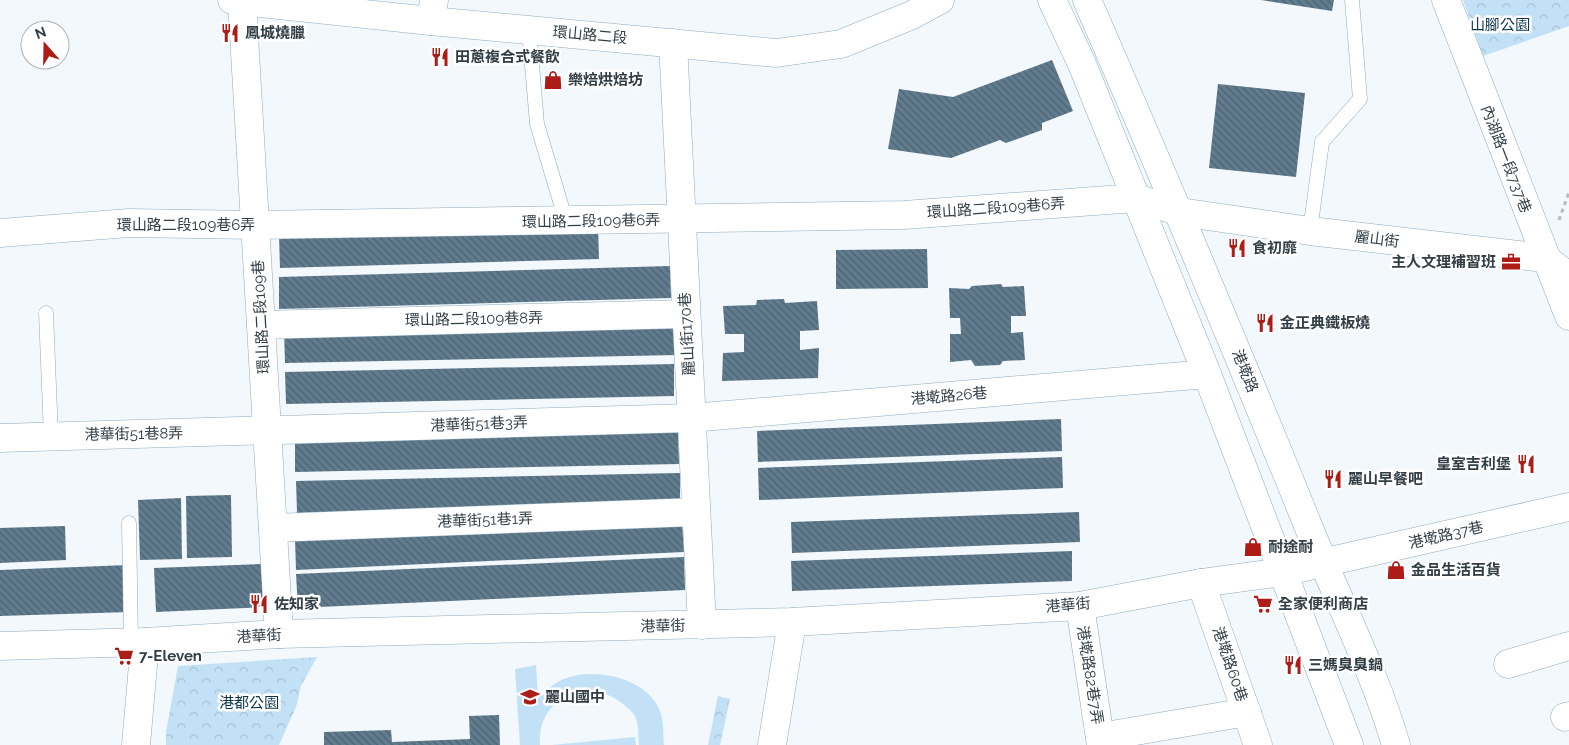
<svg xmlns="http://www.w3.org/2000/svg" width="1569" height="745" font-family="Raleway,'Noto Sans TC',sans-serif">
	<defs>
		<pattern id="park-crowns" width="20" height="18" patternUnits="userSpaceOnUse" patternTransform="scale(1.25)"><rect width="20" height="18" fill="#c2e1f7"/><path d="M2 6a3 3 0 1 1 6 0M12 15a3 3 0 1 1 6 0" fill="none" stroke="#a7c2d5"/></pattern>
		<pattern id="building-back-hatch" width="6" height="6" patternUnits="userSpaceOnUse" patternTransform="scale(1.25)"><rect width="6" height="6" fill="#617c8e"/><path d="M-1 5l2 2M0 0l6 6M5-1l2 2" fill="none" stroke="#4c6270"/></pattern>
	</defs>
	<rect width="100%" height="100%" fill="#f2f8fc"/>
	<g fill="url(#park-crowns)">
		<path d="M1463,0H1569V26L1483,56Z"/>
		<path d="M317,657L301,686L296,707L279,745H166V732L178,666Z"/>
		<path d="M718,696L730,699L720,745H708Z"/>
	</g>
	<g fill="#c2e1f7">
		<path d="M536,665L538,698C544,693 549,687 556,683C586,664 650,676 661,714C664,724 663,735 664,745H639C638,737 639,726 636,718C634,713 627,707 623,704C587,675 536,699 540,745H520L515,669Z"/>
		<path d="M635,737L636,745H552Z"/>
	</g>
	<g fill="url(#building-back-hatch)">
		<path d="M1261,0H1334L1332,11Z"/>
		<path d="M1052,60L1073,111L1042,123V130L1006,143L1000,140L951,158L888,149L899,89L953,97Z"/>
		<path d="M1218,84L1305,93L1296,177L1209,168Z"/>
		<path d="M598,227L599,259L280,268L279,236Z"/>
		<path d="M927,249L928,288L836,289V250Z"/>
		<path d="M670,266L671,298L279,309V277Z"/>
		<path d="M1001,284L1003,287L1024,286L1026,316H1011V333L1023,332L1025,360L1003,361L1000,365L975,366L971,360L950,362V334H961L960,318H950L949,288L969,289L972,286Z"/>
		<path d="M784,299L785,303L817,301L819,330L800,331V350L819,348L818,378L722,381L723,353L744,352V334H725L723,306L756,305L757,300Z"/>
		<path d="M676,323V355L285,363L284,331Z"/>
		<path d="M674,364V396L286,404L285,372Z"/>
		<path d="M1061,419L1062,451L758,462L757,431Z"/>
		<path d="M678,432L679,464L295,472V440Z"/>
		<path d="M1062,457L1063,488L759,500L758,468Z"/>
		<path d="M680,473V505L297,513L296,481Z"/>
		<path d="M231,495L232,557L187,558L186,496Z"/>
		<path d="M181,498L182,559L140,560L138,500Z"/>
		<path d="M1079,512L1080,542L792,553L791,522Z"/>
		<path d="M682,521L684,552L296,570L295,539Z"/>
		<path d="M65,526L66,560L0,563V528Z"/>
		<path d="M1072,551V581L792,591L791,561Z"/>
		<path d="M684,557L685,590L298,608L296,574Z"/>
		<path d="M263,564L265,607L156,612L154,568Z"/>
		<path d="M128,565L129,612L0,616V570Z"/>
		<path d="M499,715L500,745H324V732L391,730L392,742L470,739L469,716Z"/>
	</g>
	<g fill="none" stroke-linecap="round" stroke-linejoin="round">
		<g stroke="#8fabbf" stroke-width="15">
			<g id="service">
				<path d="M529,30L537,124L566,221"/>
				<path d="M1310,231L1322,142L1360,99L1352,0"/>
				<path d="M46,313L51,436"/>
				<path d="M129,523L131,642"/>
			</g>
		</g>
		<g stroke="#8fabbf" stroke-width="29">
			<g id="minor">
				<path d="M1446,0L1569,316"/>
				<path d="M242,1L279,634"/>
				<path d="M431,21L434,0"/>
				<path d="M673,43L702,625"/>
				<path d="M0,233L129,223L255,225L904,215L1136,198L1180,212L1310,231L1545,258L1569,277"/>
				<path d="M261,325L686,314"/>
				<path d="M0,438L691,418L1207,374"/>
				<path d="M273,528L696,512"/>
				<path d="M1201,583L1258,745"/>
				<path d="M1080,606L1101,745"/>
				<path d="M0,646L145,642L279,634L792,622L1080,606L1201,583L1282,572L1569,507"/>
				<path d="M1508,664L1569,646"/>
				<path d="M1565,717L1569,716"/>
				<path d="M1100,737L1247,712"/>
				<path d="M136,745L145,642"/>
				<path d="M772,745L792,622"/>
			</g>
		</g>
		<g stroke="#8fabbf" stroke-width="29">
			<g id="tertiary">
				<path d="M232,0L431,21L776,53L841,44L912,15L940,0"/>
				<path d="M1052,0L1082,64L1207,374L1349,745"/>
				<path d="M1087,0C1163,174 1236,348 1307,523C1336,597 1374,669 1396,745"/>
			</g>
		</g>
		<path stroke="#b4bcc1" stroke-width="3" stroke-dasharray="4 4" stroke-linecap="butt" d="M1559,220L1569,192"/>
		<use href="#service" stroke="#fff" stroke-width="14"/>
		<use href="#minor" stroke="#fff" stroke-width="28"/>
		<use href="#tertiary" stroke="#fff" stroke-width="28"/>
	</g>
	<defs>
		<g id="restaurant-bare" transform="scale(1.5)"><path d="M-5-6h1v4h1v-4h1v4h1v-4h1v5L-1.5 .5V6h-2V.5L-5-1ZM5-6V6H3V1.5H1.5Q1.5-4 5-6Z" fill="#ad1c17" stroke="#fff" stroke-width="2.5" paint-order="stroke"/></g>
		<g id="shop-bare" transform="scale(1.5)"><path d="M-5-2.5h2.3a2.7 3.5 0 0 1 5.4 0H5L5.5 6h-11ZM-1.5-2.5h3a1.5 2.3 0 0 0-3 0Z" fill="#ad1c17" stroke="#fff" stroke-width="2.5" paint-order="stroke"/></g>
		<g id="office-bare" transform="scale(1.5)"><path d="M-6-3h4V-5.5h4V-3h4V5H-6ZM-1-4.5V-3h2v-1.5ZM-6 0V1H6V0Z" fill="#ad1c17" stroke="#fff" stroke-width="2.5" paint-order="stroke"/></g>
		<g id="supermarket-bare" transform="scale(1.5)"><path d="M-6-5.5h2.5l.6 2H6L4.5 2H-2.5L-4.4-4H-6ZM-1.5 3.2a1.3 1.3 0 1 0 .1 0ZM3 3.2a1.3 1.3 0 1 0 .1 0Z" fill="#ad1c17" stroke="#fff" stroke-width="2.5" paint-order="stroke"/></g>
		<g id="school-bare" transform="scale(1.5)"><path d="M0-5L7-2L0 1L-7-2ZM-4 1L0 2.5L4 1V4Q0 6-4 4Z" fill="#ad1c17" stroke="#fff" stroke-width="2.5" paint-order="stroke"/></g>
	</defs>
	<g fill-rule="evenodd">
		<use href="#restaurant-bare" x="230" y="33"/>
		<use href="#restaurant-bare" x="440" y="57"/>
		<use href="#shop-bare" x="553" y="80"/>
		<use href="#restaurant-bare" x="1237" y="248"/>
		<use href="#office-bare" x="1511" y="262"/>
		<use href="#restaurant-bare" x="1265" y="323"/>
		<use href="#restaurant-bare" x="1526" y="464"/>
		<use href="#restaurant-bare" x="1333" y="479"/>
		<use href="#shop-bare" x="1253" y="547"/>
		<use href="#shop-bare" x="1396" y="570"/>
		<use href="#restaurant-bare" x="259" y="604"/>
		<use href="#supermarket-bare" x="1263" y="604"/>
		<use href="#supermarket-bare" x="124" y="656"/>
		<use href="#restaurant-bare" x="1293" y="665"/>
		<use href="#school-bare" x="530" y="697"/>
	</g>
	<g text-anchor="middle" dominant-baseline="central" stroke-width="5" stroke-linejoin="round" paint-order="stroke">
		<g font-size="15" fill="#0a364e" stroke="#fff">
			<text x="1500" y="25">山腳公園</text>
			<text x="249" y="703">港都公園</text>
		</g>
		<g font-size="15" font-weight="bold" fill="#323e46" stroke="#fff" text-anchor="start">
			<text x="245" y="33">鳳城燒臘</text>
			<text x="455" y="57">田蔥複合式餐飲</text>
			<text x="568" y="80">樂焙烘焙坊</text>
			<text x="1252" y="248">食初靡</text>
			<text x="1496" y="262" text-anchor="end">主人文理補習班</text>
			<text x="1280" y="323">金正典鐵板燒</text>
			<text x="1511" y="464" text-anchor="end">皇室吉利堡</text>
			<text x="1348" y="479">麗山早餐吧</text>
			<text x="1268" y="547">耐途耐</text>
			<text x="1411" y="570">金品生活百貨</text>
			<text x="274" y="604">佐知家</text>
			<text x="1278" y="604">全家便利商店</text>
			<text x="139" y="656">7-Eleven</text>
			<text x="1308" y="665">三媽臭臭鍋</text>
			<text x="545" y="697">麗山國中</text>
		</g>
		<g font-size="15" fill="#323e46" stroke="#fff">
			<text transform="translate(590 35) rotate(5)">環山路二段</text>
			<text transform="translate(1506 159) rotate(69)">內湖路一段737巷</text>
			<text transform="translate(996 208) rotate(-4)">環山路二段109巷6弄</text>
			<text transform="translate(591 221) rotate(-1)">環山路二段109巷6弄</text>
			<text x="186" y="225">環山路二段109巷6弄</text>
			<text transform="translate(1377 239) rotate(7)">麗山街</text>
			<text transform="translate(261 317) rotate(-93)">環山路二段109巷</text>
			<text transform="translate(474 319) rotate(-1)">環山路二段109巷8弄</text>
			<text transform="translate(687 334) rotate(-93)">麗山街170巷</text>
			<text transform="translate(1245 371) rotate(68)">港墘路</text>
			<text transform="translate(949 396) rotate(-5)">港墘路26巷</text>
			<text transform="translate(479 424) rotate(-2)">港華街51巷3弄</text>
			<text transform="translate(134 434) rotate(-1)">港華街51巷8弄</text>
			<text transform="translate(485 520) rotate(-2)">港華街51巷1弄</text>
			<text transform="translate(1446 535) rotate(-13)">港墘路37巷</text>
			<text transform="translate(1068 605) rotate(-5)">港華街</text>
			<text transform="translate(663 626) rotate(-1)">港華街</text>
			<text transform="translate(259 636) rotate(-3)">港華街</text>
			<text transform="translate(1230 664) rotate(71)">港墘路60巷</text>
			<text transform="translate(1090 675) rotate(81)">港墘路82巷7弄</text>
		</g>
	</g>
	<g transform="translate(45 45) rotate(340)"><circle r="24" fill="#ffffff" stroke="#adb2b5"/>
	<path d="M0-4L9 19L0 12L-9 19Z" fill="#ad1c17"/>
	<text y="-8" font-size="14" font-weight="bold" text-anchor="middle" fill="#323e46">N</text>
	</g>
</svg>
